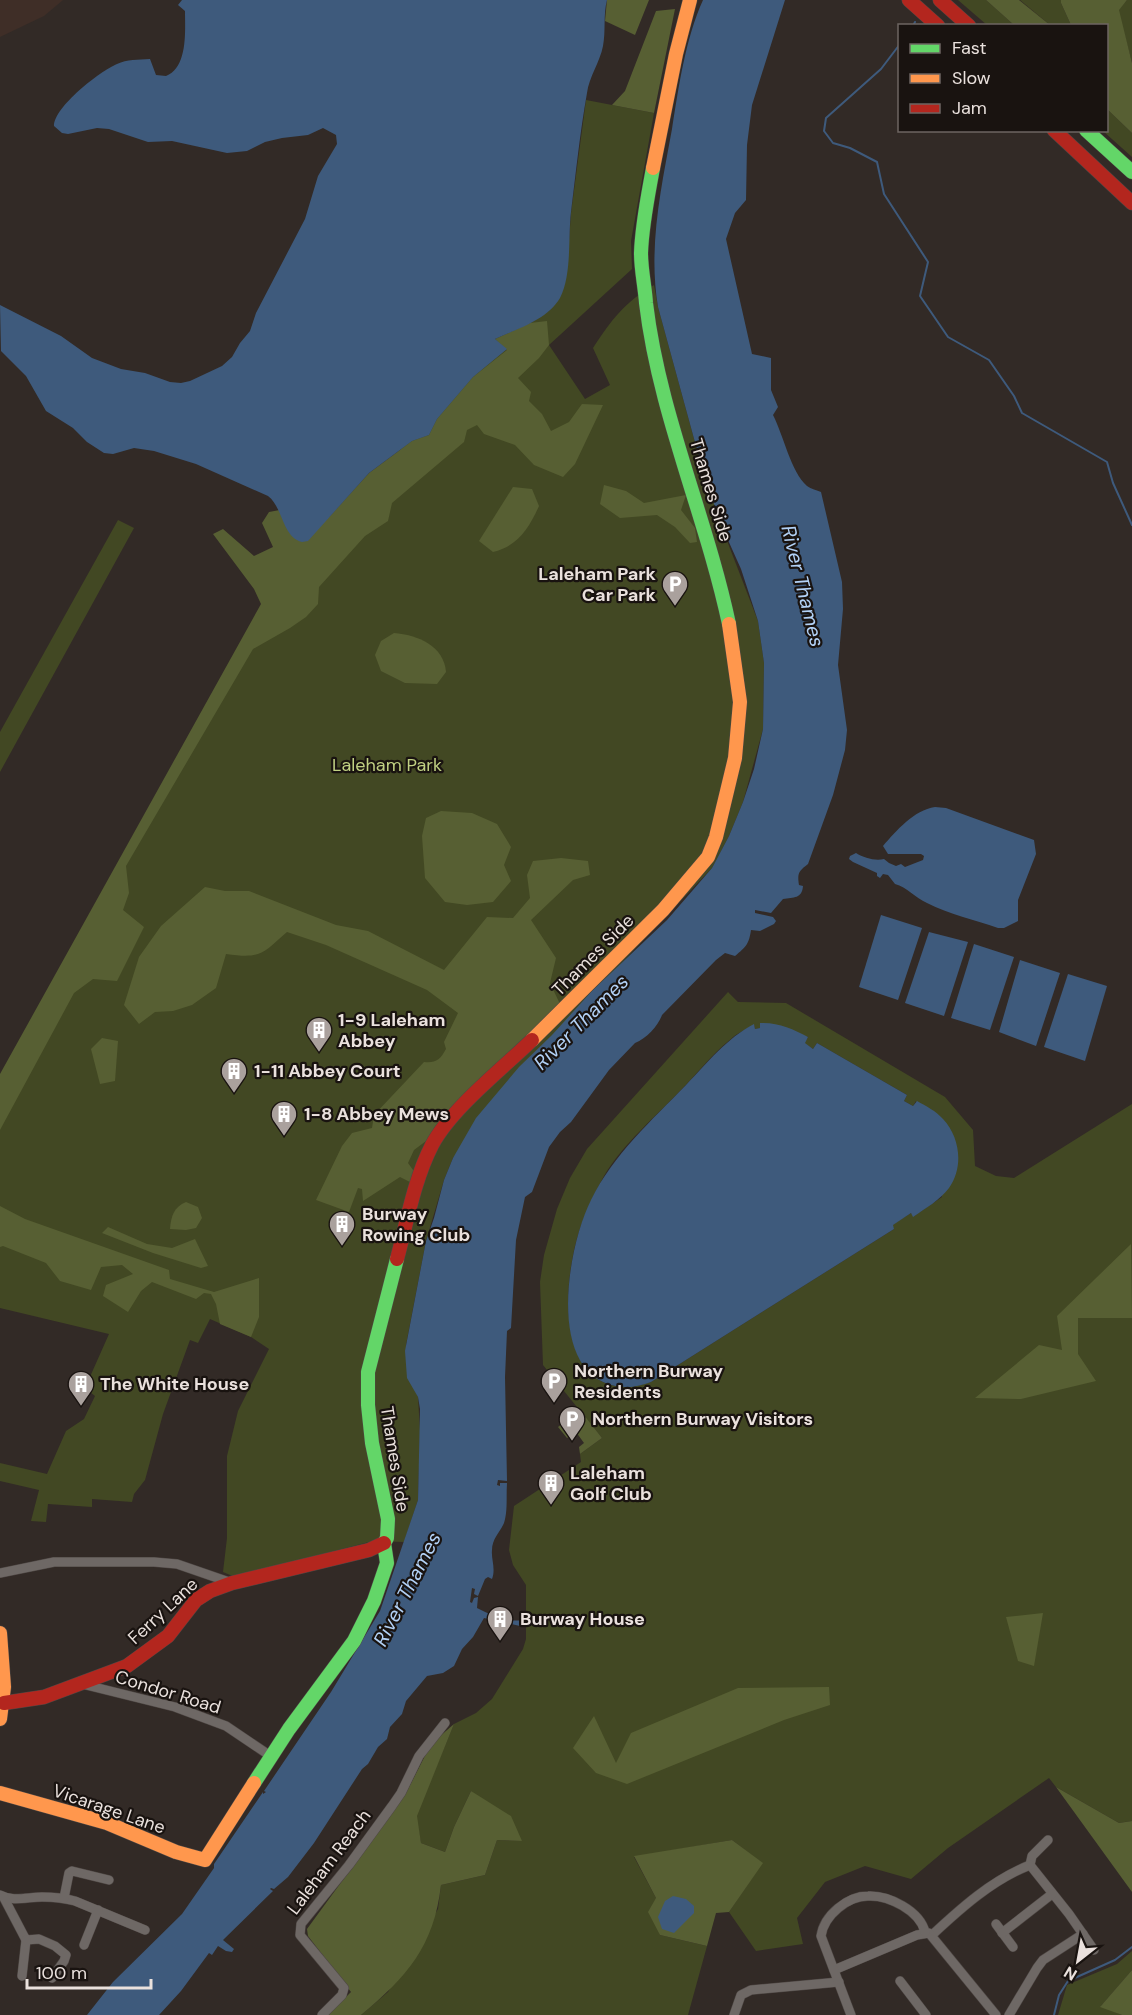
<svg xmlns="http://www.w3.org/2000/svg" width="1132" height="2015" font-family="'DM Sans',sans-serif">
	<rect width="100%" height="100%" fill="#322a26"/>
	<path fill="#3f2e27" d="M0,0H63L44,16L0,37Z"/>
	<g fill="#424823" fill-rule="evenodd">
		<path d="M958,0H986L1014,25H987Z"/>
		<path d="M1020,0H1061V3L1071,25H1050Z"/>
		<path d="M1127,0H1132V63L1118,10Z"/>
		<path d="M586,100L654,113L631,241L632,269L549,345L585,399L610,385L593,348C612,319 624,303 654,285L658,307L696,446L719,520L758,621L764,663L763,729L743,802L729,836L712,868L552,1036L453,1158L444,1180L426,1241L406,1345L418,1397L420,1431L418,1500L404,1542L373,1541L235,1577L223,1572L227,1538V1456L238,1411L269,1349L251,1337L210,1319L198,1343L190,1340L163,1414L145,1480L134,1494L132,1502L92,1499V1507L48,1504L46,1522L31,1521L39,1490L0,1481V1463L47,1474L66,1431L84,1419L95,1396L85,1388L109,1334L0,1308V1085L268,605L495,339L530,323L550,310L567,268L571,213Z"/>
		<path d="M1107,109L1132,133V157L1103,131L1106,130Z"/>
		<path d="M118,520L134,528L0,772V732Z"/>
		<path d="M728,992L738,1002L786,1003L945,1097L973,1130L975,1166L996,1176L1014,1178L1132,1104V1821L1119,1823L1056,1787L1049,1778L948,1848L911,1879L865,1866L825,1882L797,1918L803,1944L756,1951L729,1912L762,1863L732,1840L634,1857L656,1898L660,1935L707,1946L688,2015H361L388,1992L438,1909L441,1885L485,1875L497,1840L522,1841L471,1791L454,1827L445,1852L421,1843L416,1816L454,1724L476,1713L492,1699L523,1649L526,1639V1585L513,1565L509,1550L514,1506L581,1462L580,1454L602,1438L543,1365L540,1282L544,1255L557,1209L570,1178L587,1149ZM760,1024L808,1037L804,1043L813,1049L817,1043L907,1095L904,1101L913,1106L916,1101L942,1197L914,1216L911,1213L892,1225L894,1229L651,1382C642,1384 633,1388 624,1387C564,1384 564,1304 572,1261C577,1230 589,1203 604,1176C623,1144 654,1118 680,1091C697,1074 712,1054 731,1039C737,1033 747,1029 754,1025L755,1029L761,1028Z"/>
		<path d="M1132,1951V1970L1101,2006L1122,2015H1058L1067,1985L1117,1964Z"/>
	</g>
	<g fill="#575f33">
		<path d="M607,0H649L635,35L605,21Z"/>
		<path d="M986,0H1019L1050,25H1014Z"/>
		<path d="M1061,0H1127L1119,10L1132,63V133L1107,109L1106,26L1071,25L1061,3Z"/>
		<path d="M675,9L654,113L612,105L625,91L656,11Z"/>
		<path d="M547,321L549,345L539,358L518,378L531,392L529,401L542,414L551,431L569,422L582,404L603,405L575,464L563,477L534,465L515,445L484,434L477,425L467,430L464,442L392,503L388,521L365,536L319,587L318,604L306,617L290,628L253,649L126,866L129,893L123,910L144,927L117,981L93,979L74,993L0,1130V1074L261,604L254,589L213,534L223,529L254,556L273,547L262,523L269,512L285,509L329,517L369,473L412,441L429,435L437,419L473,377L507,350L495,339L530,323Z"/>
		<path d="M604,485L626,491L644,503L686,495L681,510L695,528L697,542L690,543L675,527L657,515L620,518L600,504Z"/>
		<path d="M513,487L532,489L539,506C529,528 518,546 493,552L479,541Z"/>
		<path d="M394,633C418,635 444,646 446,672L437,684L405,683L381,671L375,655L381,641Z"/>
		<path d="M441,811L472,813L497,824L511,847L504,865L511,881L493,902L467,905L445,902L425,878L422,836L426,818Z"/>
		<path d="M561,858L588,861L590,875L573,880L531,920L556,958L550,983L560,1004L426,1141L414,1150L408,1163L416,1174L410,1182L400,1177L363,1201L362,1189L358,1188L349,1212L316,1200L342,1146L352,1133L372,1128L374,1115L424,1062C436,1063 440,1060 446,1049L444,1042L458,1013L427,990L326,945L287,932C262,954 261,959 226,954L216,988L192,1005L173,1011L155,1012L139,1024L124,1005L139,957L161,926L205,887L225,891H249L336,925L368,931L444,970L487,917L513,918L530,898L527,875L533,861Z"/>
		<path d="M102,1038L118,1041L115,1081L100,1084L91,1049Z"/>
		<path d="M186,1202L198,1207L202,1218L196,1228L186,1230L170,1229C171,1216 174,1207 186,1202Z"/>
		<path d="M0,1206L25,1219L169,1270L170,1279L214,1292L259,1278V1317L251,1337L220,1324L216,1304L211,1294L204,1293L196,1299L152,1282L141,1291L128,1312L103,1296L106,1285L133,1274L122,1265L101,1267L91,1290L60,1281L46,1263L3,1246L0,1247Z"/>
		<path d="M108,1227L147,1244L172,1248L195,1239L208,1266L201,1268L153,1253L102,1233Z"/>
		<path d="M1131,1244L1132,1318H1078V1354L1096,1381L1021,1399L975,1398L1039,1345L1062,1350L1057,1316Z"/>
		<path d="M580,1410L602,1438L580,1454L579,1447L584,1443L576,1432L567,1438L558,1427Z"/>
		<path d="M1043,1613L1034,1666L1018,1661L1006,1617Z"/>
		<path d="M829,1687L830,1705L784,1720L627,1784L596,1773L573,1748L594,1716L616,1763L631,1733L738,1688Z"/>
		<path d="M454,1724L417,1816L421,1843L445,1852L454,1827L471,1791L511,1816L522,1841L497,1840L485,1875L441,1885C434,1946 407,1977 361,2015H328L351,1992L308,1936L307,1929L405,1795L431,1744Z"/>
		<path d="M1056,1787L1119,1823L1132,1821V1892Z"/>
		<path d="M732,1840L763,1863L729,1912L716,1913L707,1946L660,1935L648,1912L656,1898L634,1856Z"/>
		<path d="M1132,1970V2015H1122L1100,2007Z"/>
	</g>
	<g fill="#3e5a7c">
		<path d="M182,0H607C603,15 606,31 603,46C600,62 589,77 587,93C580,132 576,172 571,212C568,237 572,275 560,298C547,320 517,329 495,339L507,349L473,377L437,419L429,435L412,441L369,473L308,541L302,542C282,537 283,507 268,496L196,464L154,451L134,448L113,454L104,453L87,442L73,428L46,411L26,376L1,351L0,305L61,336L92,358L121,369L145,373L170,382L181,383L190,381L222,366L232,357L240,343L250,331L256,313L305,219L318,176L337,144L336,135L323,128L308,135L282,138L265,142L247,151L227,153L172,141L148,142L109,129L97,128L68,134L62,133L54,126C54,107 100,71 117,64C127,59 138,60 150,59L156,75L166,76C188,67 185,31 185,11L178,5Z"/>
		<path d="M703,0H785L752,105L747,145L746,200L735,213L726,239L752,354L771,358V390L778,407L773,415C783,434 791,472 807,486C811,489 817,490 821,492L842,582L843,609L838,665L847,730L845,750L833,795L808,864C799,871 797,873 799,885L803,886C802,899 794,897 783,899L771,913L755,910V913L773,917L776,921L774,924L760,931L751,930C749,944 746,947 735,956L725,953L716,960L662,1015C658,1026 647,1038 635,1043L609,1070L571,1122L560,1132L549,1147L532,1192L525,1197L516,1240L511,1328L507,1331L505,1377L507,1481L498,1480L497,1485L500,1486V1483H507C506,1496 508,1511 504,1523C500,1532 492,1539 492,1550C491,1560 496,1568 492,1579L488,1577L485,1579L478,1596L474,1594L475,1589L472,1588L470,1602L472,1603L474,1598L478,1597L477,1608C493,1616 509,1624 527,1619V1622L520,1626L484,1618L473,1637L462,1649L454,1666L443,1673L427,1676L406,1701L402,1714L390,1727L387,1739L378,1747L368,1764L362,1769L314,1843L288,1877L274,1889L271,1888L270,1889L273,1891L223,1940L234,1949L232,1952L226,1951L218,1946L212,1955L209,1953L181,1991L159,2015H87L113,1982L182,1914L214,1868V1864L263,1792V1794L266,1792L264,1791L331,1692L380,1611L418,1500L420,1409L418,1397L407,1378L405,1351L426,1241L434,1218L444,1180L453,1158L476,1118L519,1067L552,1035L592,991L667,920L712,868L729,836L743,802L754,769L763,729L764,663L758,621L741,569L719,520L696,446L658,307C648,247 661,189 672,129C679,86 685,40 703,0Z"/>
		<path d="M935,807L946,808L1034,840L1036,854L1018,900V921L1004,928H998C975,920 949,914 927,903C915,898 907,887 895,884L888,875L883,874L880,878L877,876V873L853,862L849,859L850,856L856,853C864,858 875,861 884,859L889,863L896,866L901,864L905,867L923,860L924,856L921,854H888L883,846C896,831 914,810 935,807Z"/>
		<path d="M881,915L922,928L898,1000L859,987Z"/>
		<path d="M929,932L968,942L944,1016L905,1003Z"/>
		<path d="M974,944L1014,957L990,1030L951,1018Z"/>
		<path d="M1020,960L1060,973L1036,1046L999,1032Z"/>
		<path d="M1068,974L1107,986L1085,1061L1044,1047Z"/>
		<path d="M760,1023C778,1022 793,1029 808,1037L805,1043L813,1049L817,1043L907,1095L904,1101L913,1106L917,1101C926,1106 936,1111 943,1119C960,1137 964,1167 949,1188C940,1200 926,1208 913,1217L911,1213L893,1225L894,1229L651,1382C642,1385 633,1388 624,1387C543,1382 567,1247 591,1200C613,1155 652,1120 686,1085C707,1063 727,1038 754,1024L755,1029L760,1028Z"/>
		<path d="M673,1896L686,1899L694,1906V1913L674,1933L662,1929L658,1917L665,1901Z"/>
	</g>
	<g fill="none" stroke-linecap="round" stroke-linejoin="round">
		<g stroke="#3e5a7c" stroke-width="2">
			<path d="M913,26L915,22"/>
			<path d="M900,44L881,69L826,118L824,131L833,143L850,148L877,162L884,194L928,262L920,296L948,337L989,360L1014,396L1022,413L1107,462L1113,483L1132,525"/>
			<path d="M1054,2015L1059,1995L1068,1981L1115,1960L1132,1947"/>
		</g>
		<g stroke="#4f4845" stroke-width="10">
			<g id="street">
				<path d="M0,1573L54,1562H154L177,1564L232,1583"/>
				<path d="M82,1684L175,1707L226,1726L272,1757"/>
				<path d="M1048,1840L1032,1856L1030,1865L1069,1914L1094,1950"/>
				<path d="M0,1895C12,1902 28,1897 42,1897C54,1897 64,1898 75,1901L145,1930"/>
				<path d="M4,1898L26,1940L39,1939L55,1946L66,1955L64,1961L52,1978"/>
				<path d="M64,1898L69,1873L72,1871L109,1880"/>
				<path d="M996,1924L1013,1947"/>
				<path d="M1002,1933L1052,1894"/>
				<path d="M932,1935C961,1908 992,1880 1030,1865"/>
				<path d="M84,1945L98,1910"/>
				<path d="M834,1970L917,1935L929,1933L996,2015"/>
				<path d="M22,1976L26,1940"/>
				<path d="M900,1981L926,2015"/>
				<path d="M322,2015L342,1995L344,1988L300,1935L301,1924L349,1865L392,1806L401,1793L419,1756L445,1723"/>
				<path d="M734,2015L741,1995L751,1990L839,1982"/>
				<path d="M851,2015L821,1936C824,1915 848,1896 868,1896C889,1895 920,1911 925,1932"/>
				<path d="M1009,2015L1037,1968L1043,1960L1083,1934"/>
			</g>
		</g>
		<g stroke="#4f4845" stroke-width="15">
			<g id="fast">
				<path d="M1086,130L1132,172"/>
				<path d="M653,168C648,196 642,224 641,253C641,270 645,287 646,303C659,413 706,516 729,624"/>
				<path d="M254,1783L289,1729L354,1641L374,1601L387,1563L384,1543L387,1538L388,1519L372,1443L368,1405V1372L397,1259"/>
			</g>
		</g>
		<g stroke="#4f4845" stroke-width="15">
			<g id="slow">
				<path d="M653,168L676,54L690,0"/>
				<path d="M532,1040L663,910L708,857L716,837L735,758L740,702L729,624"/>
				<path d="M0,1633L4,1687L0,1719"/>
				<path d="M0,1793L107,1823L176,1852L205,1860L254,1783"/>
			</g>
		</g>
		<g stroke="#4f4845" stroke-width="15">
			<g id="jam">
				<path d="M909,0L938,26"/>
				<path d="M940,0L969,26"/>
				<path d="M1054,130L1132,203"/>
				<path d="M397,1259C407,1222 414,1180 432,1145C451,1109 502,1069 532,1040"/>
				<path d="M4,1703L44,1697L127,1666L168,1636L196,1600L210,1591L232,1583L369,1550L384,1543"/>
			</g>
		</g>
		<use href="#street" stroke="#6e6865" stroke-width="9"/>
		<use href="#fast" stroke="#63d668" stroke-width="14"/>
		<use href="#slow" stroke="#ff974d" stroke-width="14"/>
		<use href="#jam" stroke="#b3261e" stroke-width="14"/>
	</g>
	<defs>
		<g id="parking-pin" transform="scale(1.35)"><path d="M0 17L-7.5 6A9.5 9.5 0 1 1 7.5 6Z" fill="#aaa19d" stroke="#191310"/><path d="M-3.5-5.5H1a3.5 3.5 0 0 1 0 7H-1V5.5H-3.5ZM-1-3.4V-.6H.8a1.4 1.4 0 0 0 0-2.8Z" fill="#fff"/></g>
		<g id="building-pin" transform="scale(1.35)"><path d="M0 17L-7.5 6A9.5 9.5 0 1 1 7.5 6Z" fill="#aaa19d" stroke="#191310"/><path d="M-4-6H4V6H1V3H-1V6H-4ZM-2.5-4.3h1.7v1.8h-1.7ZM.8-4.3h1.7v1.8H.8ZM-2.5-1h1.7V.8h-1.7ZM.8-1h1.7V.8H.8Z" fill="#fff"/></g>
	</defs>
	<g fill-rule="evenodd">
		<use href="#parking-pin" x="675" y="584"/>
		<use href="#building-pin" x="319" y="1030"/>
		<use href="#building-pin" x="234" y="1071"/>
		<use href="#building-pin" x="284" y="1114"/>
		<use href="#building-pin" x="342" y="1224"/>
		<use href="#parking-pin" x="554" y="1381"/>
		<use href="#building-pin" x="81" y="1384"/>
		<use href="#parking-pin" x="572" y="1419"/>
		<use href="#building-pin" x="551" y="1483"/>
		<use href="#building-pin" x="500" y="1619"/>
	</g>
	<g text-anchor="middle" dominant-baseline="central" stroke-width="4.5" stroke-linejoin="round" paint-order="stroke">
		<g font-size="18" fill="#eae1dd" stroke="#191310">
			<text transform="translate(711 490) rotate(73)">Thames Side</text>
			<text transform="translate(593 955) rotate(-45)">Thames Side</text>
			<text transform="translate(395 1459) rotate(81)">Thames Side</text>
			<text transform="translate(163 1611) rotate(-43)">Ferry Lane</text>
			<text transform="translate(168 1692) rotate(17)">Condor Road</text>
			<text transform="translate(109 1809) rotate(19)">Vicarage Lane</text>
			<text transform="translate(329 1862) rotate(-53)">Laleham Reach</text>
		</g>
		<g font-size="18" font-weight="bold" fill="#eae1dd" stroke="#191310" text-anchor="start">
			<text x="656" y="574" text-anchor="end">Laleham Park<tspan x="656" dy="21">Car Park</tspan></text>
			<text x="338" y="1020">1-9 Laleham<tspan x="338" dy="21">Abbey</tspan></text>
			<text x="254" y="1071">1-11 Abbey Court</text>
			<text x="304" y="1114">1-8 Abbey Mews</text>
			<text x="362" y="1214">Burway<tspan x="362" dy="21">Rowing Club</tspan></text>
			<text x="574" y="1371">Northern Burway<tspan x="574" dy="21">Residents</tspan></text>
			<text x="100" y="1384">The White House</text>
			<text x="592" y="1419">Northern Burway Visitors</text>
			<text x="570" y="1473">Laleham<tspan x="570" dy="21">Golf Club</tspan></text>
			<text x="520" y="1619">Burway House</text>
		</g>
		<g font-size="18" fill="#c1d183" stroke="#191310">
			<text x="387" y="765">Laleham Park</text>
		</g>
		<g font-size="20" font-style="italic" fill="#b2d1f6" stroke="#191310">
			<text transform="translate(803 586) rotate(76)">River Thames</text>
			<text transform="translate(581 1022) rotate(-45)">River Thames</text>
			<text transform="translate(407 1589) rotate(-63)">River Thames</text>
		</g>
	</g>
	<rect x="898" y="24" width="210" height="108" fill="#191310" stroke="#6d6562" stroke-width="1.5"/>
	<rect x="910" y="44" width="30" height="9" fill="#63d668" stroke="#6d6562" stroke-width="1.5"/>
	<text x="952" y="54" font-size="18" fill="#eae1dd">Fast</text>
	<rect x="910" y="74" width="30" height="9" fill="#ff974d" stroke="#6d6562" stroke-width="1.5"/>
	<text x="952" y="84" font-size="18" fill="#eae1dd">Slow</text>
	<rect x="910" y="104" width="30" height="9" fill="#b3261e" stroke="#6d6562" stroke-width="1.5"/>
	<text x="952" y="114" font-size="18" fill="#eae1dd">Jam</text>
	<g transform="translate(1078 1961) rotate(211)" stroke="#191310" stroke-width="4.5" paint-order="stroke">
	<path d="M0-4.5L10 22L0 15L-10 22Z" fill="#eae1dd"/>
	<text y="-9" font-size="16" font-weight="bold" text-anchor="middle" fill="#eae1dd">N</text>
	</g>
	<path d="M27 1979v9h124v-9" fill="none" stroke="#eae1dd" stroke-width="3"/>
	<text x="36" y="1979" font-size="18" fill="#eae1dd" stroke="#191310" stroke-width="4.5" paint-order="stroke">100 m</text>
</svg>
